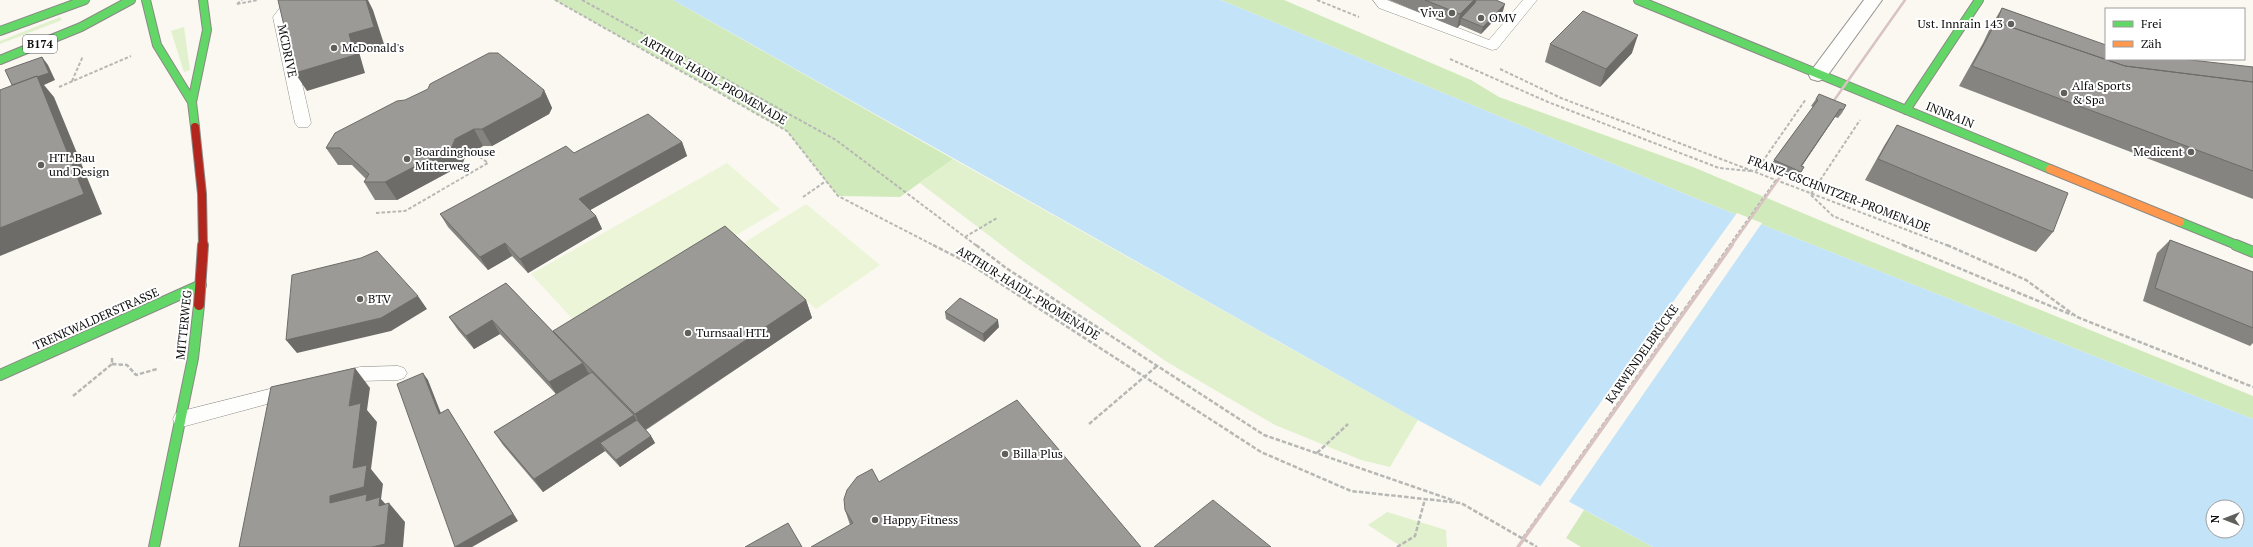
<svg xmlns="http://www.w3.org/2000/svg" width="2253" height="547" viewBox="0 0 2253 547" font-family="'PT Serif',serif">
	<rect width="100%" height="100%" fill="#faf8f0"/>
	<path fill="#e1f1cd" d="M60,17l2,3 -62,24v-3z
		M184,27l6,43 -6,2 -13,-41z
		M953,159l465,261 -28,47 -29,-7 -86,-35 -108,-63 -146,-102 -101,-77z
		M1387,512l59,18 1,17h-45l-34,-22z"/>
	<path fill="#d1eabb" d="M555,0h118l280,159 -53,38 -62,-1 -51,-65z
		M1221,0h63l187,80 28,17 194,70 167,70 393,159v23l-551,-218z
		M1584,510l69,37h-72l-15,-9z"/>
	<path fill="#ecf5d8" d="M727,163l53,46 -199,119 -50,-54z
		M806,204l74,61 -64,44 -74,-65z"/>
	<path fill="#c2e3f8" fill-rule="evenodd" d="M673,0h548l481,201 551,218v128h-600l-235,-127zM2213,507h24v24h-24z"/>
	<path fill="#faf8f0" d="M1737,213l25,10 -194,280 -29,-15z"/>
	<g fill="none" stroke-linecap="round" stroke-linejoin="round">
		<g stroke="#93928f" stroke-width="1">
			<path id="lane" d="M298,0h21l-2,3 -25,8 -5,6 24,106 -3,4h-10l-3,-4 -22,-106 9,-12z
				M1373,0h14l102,40 34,-40h14l-40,49 -5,1 -113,-42z
				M398,366l6,2 3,5 -3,5 -6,2 -38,1 -23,5 -6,-2 -3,-5 3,-5 29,-7z
				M290,384l7,2 2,5 -2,5 -115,31 -7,-3 -2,-5 2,-5 7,-3z"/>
		</g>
		<g stroke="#93928f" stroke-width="2">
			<path id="street" d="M1864,0h18l-57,79 -7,2 -7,-2 -2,-4 2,-4z"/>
		</g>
		<g stroke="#8a8985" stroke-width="10">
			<path id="fast-far1" d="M146,0l11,45 35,57
				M1638,0l412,169
				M0,31l85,-31
				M0,60l81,-33 50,-27
				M1906,110l73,-110
				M195,127l-3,-25 15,-72 -4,-30
				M2180,222l59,24"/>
		</g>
		<g stroke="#8a8985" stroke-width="12">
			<path id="fast" d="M2236,245l17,7
				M0,375l201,-90
				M154,547l39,-189 6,-53"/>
		</g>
		<g stroke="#8a8985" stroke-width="10">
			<path id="slow" d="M2050,169l130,53"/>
		</g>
		<g stroke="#8a8985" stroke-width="10">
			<path id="jam-far1" d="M195,127l7,67 1,52"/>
		</g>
		<g stroke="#8a8985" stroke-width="12">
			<path id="jam" d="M199,305l4,-60"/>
		</g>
		<path stroke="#b7b7b5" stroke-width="2" stroke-dasharray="3.5 2" stroke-linecap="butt" d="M555,0l232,131 51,65 97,50
			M582,0l254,140 141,106
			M1317,0l42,17
			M237,4l21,-4
			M237,4l5,-4
			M661,59l14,-8
			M1450,59l98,43 171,66 32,3
			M1500,69l61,29 388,148
			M72,81l11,-25
			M59,87l72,-31
			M1756,171l50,-72
			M1811,194l49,-74
			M1811,195l22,21 73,30
			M803,197l23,-16
			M376,213l29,-2 83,-48 -8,-6
			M965,237l32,-19
			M1729,246l47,-66"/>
		<path stroke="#b7b7b5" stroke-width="2.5" stroke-dasharray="4.5 2" stroke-linecap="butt" d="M933,245l37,19 291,188 90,39 110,12 76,44
			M976,245l30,23 258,167 191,66
			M1903,245l169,70
			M1947,245l79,35 51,37 176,70
			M112,364l15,1 9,10 21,-6
			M73,396l39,-32v-8
			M1089,424l68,-58
			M1317,453l31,-29
			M1523,538l207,-293
			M1397,547l18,-11 10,-37"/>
		<use href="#lane" fill="#fefefd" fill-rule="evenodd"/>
		<use href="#street" fill="#fefefd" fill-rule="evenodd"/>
		<use href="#fast-far1" stroke="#63d668" stroke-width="8"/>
		<use href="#fast" stroke="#63d668" stroke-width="10"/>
		<use href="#slow" stroke="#ff974d" stroke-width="8"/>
		<use href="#jam-far1" stroke="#b3261e" stroke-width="8"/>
		<use href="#jam" stroke="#b3261e" stroke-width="10"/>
		<path stroke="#d8c3c2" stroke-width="2.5" d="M1828,109l77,-109
			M1731,246l59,-83"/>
		<path stroke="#d8c3c2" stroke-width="3.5" d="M1518,547l214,-302"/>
	</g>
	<path fill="#868481" d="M1389,0h107l7,11 -22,23 -21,-9 -3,3z
		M2002,8l29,10 75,41 147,8v132l-294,-113 24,-43 8,-17z
		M1550,44l82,9 -32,34 -55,-25z
		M544,90l8,18 -3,6 -57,32h-9l-18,11 -3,8 -65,35h-22l-11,-18 2,-3 -14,-14h-14l-12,-17z
		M1816,99l30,6 -8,13 -3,-1 -33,49 2,1 -7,12 -27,-12 4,-7 39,-53 -2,-1z
		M1897,125l156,107 -17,20 -171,-72 19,-34z
		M682,142l5,14 -97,54 6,6 6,13 -74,44 -16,-17 -24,14 -40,-43 -8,-13 134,-61z
		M2170,240l83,32v71l-3,3 -107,-45 14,-48z
		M506,283l48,50 -1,-2 253,-31 6,18 -166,112 5,6 4,7 -35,24 -15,-16 -62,41 -40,-47 -9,-13 62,-38 -56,-60 -26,15 -16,-19 -9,-13z
		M945,312l54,15 -15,15 -38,-23z
		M879,482l262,65 -291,-22 -5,-15z"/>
	<path fill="#6d6c69" d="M366,0h2l5,10 11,34 -25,8 6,21 -58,18 -12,-18 54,-39z
		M1474,0h2l-3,10 -12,8 -1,7 -3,3 3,-14z
		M1505,4l-2,7 -22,23 2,-7z
		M1638,35l-6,18 -32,34 6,-18z
		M42,57l6,8 7,15 -11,5 10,12 48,117 -102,42v-28z
		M544,90l8,18 -3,6 -57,32 -10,-17z
		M1846,105l-4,8 -4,5 5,-8z
		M1840,109l-5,8 -36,53 2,-4z
		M474,129l9,17 -18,11 -3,8 -65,35 -12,-18 70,-43z
		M682,142l5,14 -102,57 -6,-14z
		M596,216l6,13 -74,44 -8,-14z
		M505,243l7,13 -24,14 -8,-13z
		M418,296l9,13 -36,22 -94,22 -11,-13z
		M806,300l6,18 -169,113 -8,-17z
		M492,320l8,14 -26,15 -8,-13z
		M998,320l1,7 -15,15 -1,-8z
		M583,363l7,13 -33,20 -8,-14z
		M355,368l15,20 -3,22 10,12 -6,47 12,15 -2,15 8,9v-5l16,19 -2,25h-31l-42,-44v-7l23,-28 -4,-62z
		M423,373l5,7 16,41 -5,-7z
		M448,409l70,112 -46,26h-17z
		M634,415l6,13 -40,15 5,8 -62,41 -9,-13z
		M651,436l4,7 -35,24 -4,-7z"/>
	<path fill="#9c9a96" stroke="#6d6c69" d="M278,0h88l8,27 -25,7 6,21 -60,18z
		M1425,0h49l-14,14z
		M1476,0h20l9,4 -22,23 -22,-9 14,-15z
		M2002,8l104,37v14h76l71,8v15l-128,-16 -129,-44 -1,3z
		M1583,11l55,24 -32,34 -56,-25z
		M1996,22l129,44 128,16v89l-281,-105z
		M489,53h9l46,37 -3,7 -59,32h-8l-19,10 -3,8 -67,35h-21l5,-8 -29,-26h-14l9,-15 62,-32 8,-1 23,-11 2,-5z
		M42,57l7,16 -12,4v-1l-25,9 -7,-15z
		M37,76l47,118 -84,34v-138z
		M1819,94l27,11 -3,5 -3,-1 -39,57 3,1 -3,5 -27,-12 44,-60 -2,-1z
		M648,114l34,28 -103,57 17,17 -76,43 -15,-16 -25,14 -40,-43 126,-68 8,7z
		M1897,125l171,68 -15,39 -175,-73z
		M725,226l81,74 -171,114 -82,-83z
		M2170,240l83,32v56l-98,-40z
		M377,251l41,45 -37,22 -95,22 6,-65 69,-17z
		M506,283l77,80 -34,19 -57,-62 -26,16 -17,-19z
		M960,298l38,22 -15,14 -38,-22z
		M355,368l-6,38 12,-3 -8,65 14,-3 -3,22 -34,9v7l37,-9 -1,7 14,-4 -1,9 10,-3 -4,41 -13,3h-133l32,-160z
		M592,372l42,43 -100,64 -40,-47z
		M423,373l16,41 9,-5 65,105 -58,33 -58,-163z
		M1017,400l124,147h-330l42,-24 -8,-13 -1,-11 3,-9 10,-13 15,-8 7,13z
		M637,420l14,16 -35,24 -16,-17z
		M1213,500l58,47h-117z
		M788,523l14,24h-57z"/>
	<g fill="#5f5f5c" stroke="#fff" stroke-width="1.5">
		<circle cx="1452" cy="13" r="4"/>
		<circle cx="1481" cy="18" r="4"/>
		<circle cx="2011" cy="24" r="4"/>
		<circle cx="334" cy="48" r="4"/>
		<circle cx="2064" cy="93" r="4"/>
		<circle cx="2191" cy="152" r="4"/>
		<circle cx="407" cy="159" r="4"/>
		<circle cx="41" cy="165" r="4"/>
		<circle cx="360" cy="299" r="4"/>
		<circle cx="688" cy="333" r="4"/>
		<circle cx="1005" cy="454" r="4"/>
		<circle cx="875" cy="520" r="4"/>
	</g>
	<g text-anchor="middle" stroke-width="4" stroke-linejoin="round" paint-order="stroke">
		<rect fill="#fff" stroke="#555" stroke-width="1" x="23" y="35" width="34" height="18" rx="3"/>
		<g font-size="11" font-weight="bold" fill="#0c0c0c">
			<text x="40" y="48">B174</text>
		</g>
		<g font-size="12" fill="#0c0c0c" stroke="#fff" text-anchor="start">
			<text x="1444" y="17" text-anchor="end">Viva</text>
			<text x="1489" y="22">OMV</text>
			<text x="2003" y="28" text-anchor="end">Ust. Innrain 143</text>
			<text x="342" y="52">McDonald's</text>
			<text x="2072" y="90">Alfa Sports<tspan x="2072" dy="14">&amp; Spa</tspan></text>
			<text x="415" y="156">Boardinghouse<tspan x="415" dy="14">Mitterweg</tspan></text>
			<text x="2183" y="156" text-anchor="end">Medicent</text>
			<text x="49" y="162">HTL Bau<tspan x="49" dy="14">und Design</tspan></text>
			<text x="368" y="303">BTV</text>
			<text x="696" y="337">Turnsaal HTL</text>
			<text x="1013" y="458">Billa Plus</text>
			<text x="883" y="524">Happy Fitness</text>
		</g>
		<g font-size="12" fill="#0c0c0c" stroke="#fff">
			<text transform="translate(287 51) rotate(78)" y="4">MCDRIVE</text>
			<text transform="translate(714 80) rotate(30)" y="4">ARTHUR-HAIDL-PROMENADE</text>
			<text transform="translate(1950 115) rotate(22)" y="4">INNRAIN</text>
			<text transform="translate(1839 194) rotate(21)" y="4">FRANZ-GSCHNITZER-PROMENADE</text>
			<text transform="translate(1028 293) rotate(32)" y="4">ARTHUR-HAIDL-PROMENADE</text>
			<text transform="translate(96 319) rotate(-24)" y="4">TRENKWALDERSTRASSE</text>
			<text transform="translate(184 325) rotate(-84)" y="4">MITTERWEG</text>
			<text transform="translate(1642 354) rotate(-55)" y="4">KARWENDELBRÜCKE</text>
		</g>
	</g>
	<rect x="2105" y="8" width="140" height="52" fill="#ffffff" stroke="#9e9e9e"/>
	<rect x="2113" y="21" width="20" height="6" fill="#63d668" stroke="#9e9e9e"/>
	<text x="2141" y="28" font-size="12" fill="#0c0c0c">Frei</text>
	<rect x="2113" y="41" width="20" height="6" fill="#ff974d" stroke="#9e9e9e"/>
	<text x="2141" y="48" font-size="12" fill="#0c0c0c">Zäh</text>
	<g transform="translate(2225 519) rotate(270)"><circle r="19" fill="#ffffff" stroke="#9e9e9e"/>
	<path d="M0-3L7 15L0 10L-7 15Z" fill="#5f5f5c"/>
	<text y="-6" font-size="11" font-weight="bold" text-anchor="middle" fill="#0c0c0c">N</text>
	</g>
</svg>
